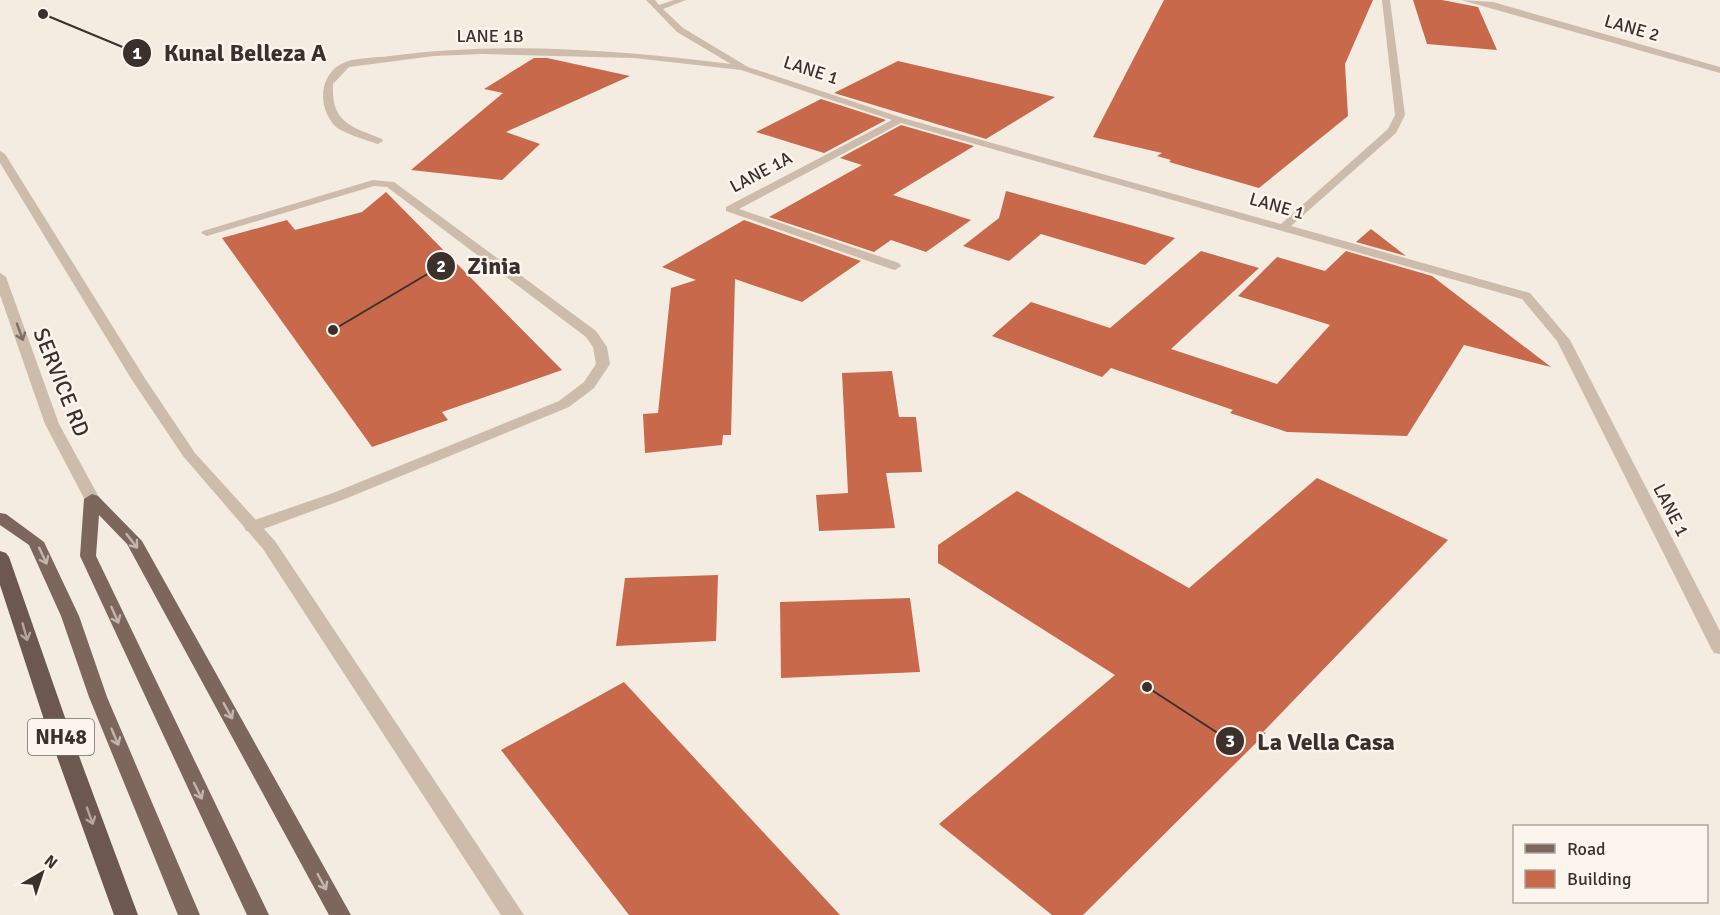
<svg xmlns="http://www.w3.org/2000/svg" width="1720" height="915" viewBox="0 0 1720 915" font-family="Signika,sans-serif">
	<rect width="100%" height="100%" fill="#f4ebe1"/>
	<path fill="#c8694b" d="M1164,0h209l-28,64 3,52 -89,72 -90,-26 2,-2 -14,-4 5,-3 -69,-16z
		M1413,0h29l36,7 19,43 -70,-6z
		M534,58h13l83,18 -124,56 34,12 -38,36 -91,-10 92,-77 -19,-4z
		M898,61l30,7 127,29 -69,42 -152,-46z
		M821,99l65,21 -62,33 -68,-21z
		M901,125l73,21 -81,49 78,25 -45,32 -35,-12 -17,12 -105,-35 93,-52 -22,-7z
		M1006,191l128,35 41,12 -30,27 -104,-31 -32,27 -46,-15 36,-28z
		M386,192l176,178 -120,42 6,8 -76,27 -150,-209 65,-18 8,10 67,-18z
		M744,220l117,41 -59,41 -67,-23 -4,156h-8l-1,10 -77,8 -2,-39 15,-1 13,-125 25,-8 -34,-13z
		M1371,229l35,27 -50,-14z
		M1201,251l58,17 -88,81 106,35 53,-59 -92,-29 39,-39 48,14 21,-20 86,25 119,91 -87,-22 -57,91 -120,-4 -57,-19 3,-3 -122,-42 -9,9 -110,-41 39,-34 79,26z
		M892,371l7,46h17l6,55 -36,1 9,55 -76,3 -3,-36 32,-2 -6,-120z
		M1317,478l131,62 -185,192 3,1 -183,182h-31l-113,-91 176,-149 -177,-112v-18l79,-54 172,97z
		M718,575l-2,66 -100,5 9,-68z
		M910,598l10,74 -139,6 -1,-76z
		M624,682l216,233h-211l-128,-165z"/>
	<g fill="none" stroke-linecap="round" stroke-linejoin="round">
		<path fill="#cdbbac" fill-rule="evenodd" d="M646,0h9l4,5 15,-5h12l-23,9 20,19 65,39 155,51 378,106 107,-95 7,-14 -13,-115h8l15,115 -9,18 -105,93 239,67 40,47 150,291v23l-6,-1 -3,-5 -154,-307 -35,-42 -621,-176 -162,86 160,54 2,3 -6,4 -4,-1 -165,-58v-4l166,-87 -151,-50 -107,-12 -151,-4 -49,2 -85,11 -16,17c-2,39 18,42 49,55l1,2 -5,3c-9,-3 -35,-11 -42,-17 -18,-18 -18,-50 5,-63 13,-7 35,-6 49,-8 113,-15 228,-6 341,8l-54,-32z
			M373,180l21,2 202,149 11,16 3,17 -16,24 -25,19 -224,92 -87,32h-12l-2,-4 2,-4 87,-30 226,-92 25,-19 12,-18 -3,-17 -7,-10 -199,-150 -13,-1 -167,50 -6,-3 2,-2z"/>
		<path fill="#cdbbac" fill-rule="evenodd" d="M1461,0l32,2 227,65v6z
			M0,151l5,3 141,226 49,73 80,88 249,374h-23l-238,-366 -80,-93 -51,-76 -132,-217z
			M0,273l6,4 53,147 41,75 -2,3h-12l-41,-78 -45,-129z"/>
		<path fill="#7d675c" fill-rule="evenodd" d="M92,494l6,2 44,45 209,374h-22l-202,-371 -28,-29 -3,41 173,359h-22l-167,-359 4,-57z
			M0,513l6,1 38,28 35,74 28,81 93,218h-22l-89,-218 -28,-81 -32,-71 -29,-20z"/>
		<path fill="#6c584f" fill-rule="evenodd" d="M0,551l6,2 3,4 60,172 69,186h-24l-67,-186 -47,-144z"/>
	</g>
	<defs><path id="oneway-shaft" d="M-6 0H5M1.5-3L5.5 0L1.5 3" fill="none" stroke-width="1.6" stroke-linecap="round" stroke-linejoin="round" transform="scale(1.5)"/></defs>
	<use stroke="#7d6f65" href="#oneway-shaft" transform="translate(20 332) rotate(70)"/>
	<g stroke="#c2b5ac">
		<use href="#oneway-shaft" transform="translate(132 541) rotate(52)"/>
		<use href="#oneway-shaft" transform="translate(43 556) rotate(65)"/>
		<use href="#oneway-shaft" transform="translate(115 615) rotate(66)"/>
		<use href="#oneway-shaft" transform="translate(228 711) rotate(61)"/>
		<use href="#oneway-shaft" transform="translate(115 737) rotate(67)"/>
		<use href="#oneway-shaft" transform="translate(198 791) rotate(64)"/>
		<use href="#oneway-shaft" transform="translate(322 882) rotate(61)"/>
	</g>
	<g stroke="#b4a69e">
		<use href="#oneway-shaft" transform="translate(25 632) rotate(74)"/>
		<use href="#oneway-shaft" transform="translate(90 816) rotate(70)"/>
	</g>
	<g text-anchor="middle" stroke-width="5" stroke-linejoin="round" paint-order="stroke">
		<g font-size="18" fill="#3b302b" stroke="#fbf5ee">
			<text transform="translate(1632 28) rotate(16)" y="6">LANE 2</text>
			<text x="490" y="42">LANE 1B</text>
			<text transform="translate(811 70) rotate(18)" y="6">LANE 1</text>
			<text transform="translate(761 172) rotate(-28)" y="6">LANE 1A</text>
			<text transform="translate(1277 206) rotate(16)" y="6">LANE 1</text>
			<text transform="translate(1671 510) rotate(63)" y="6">LANE 1</text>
		</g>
		<rect fill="#fbf5ee" stroke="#756b66" stroke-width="1.5" x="28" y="719" width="66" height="36" rx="4.5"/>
		<g font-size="21" font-weight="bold" fill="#3b302b">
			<text x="61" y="744">NH48</text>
		</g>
		<g font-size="22" fill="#3b302b" stroke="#fbf5ee">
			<text transform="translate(62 382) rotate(68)" y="8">SERVICE RD</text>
		</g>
	</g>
	<path fill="none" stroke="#3b302b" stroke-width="2" d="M43 14L137 53M333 330L441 266M1147 687L1230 741"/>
	<g fill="#3b302b" stroke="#fbf5ee" stroke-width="2">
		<circle cx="43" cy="14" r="6"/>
		<circle cx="333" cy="330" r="6"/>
		<circle cx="1147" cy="687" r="6"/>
		<circle cx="137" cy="53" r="15"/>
		<circle cx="441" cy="266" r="15"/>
		<circle cx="1230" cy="741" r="15"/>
	</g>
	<g font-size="18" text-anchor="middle" font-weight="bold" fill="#fff">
		<text x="137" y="59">1</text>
		<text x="441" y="272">2</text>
		<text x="1230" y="747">3</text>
	</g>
	<g font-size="24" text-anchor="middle" font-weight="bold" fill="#3b302b" stroke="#fbf5ee" stroke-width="5" stroke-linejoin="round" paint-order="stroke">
		<text x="245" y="61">Kunal Belleza A</text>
		<text x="494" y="274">Zinia</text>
		<text x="1326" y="750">La Vella Casa</text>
	</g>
	<rect x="1513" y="825" width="195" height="78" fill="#fbf5ee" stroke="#aea6a0" stroke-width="1.5"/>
	<rect x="1525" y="844" width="30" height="9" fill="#7d675c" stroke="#aea6a0" stroke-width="1.5"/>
	<text x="1567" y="855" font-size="18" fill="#3b302b">Road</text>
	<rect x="1525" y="870" width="30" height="18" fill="#c8694b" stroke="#aea6a0" stroke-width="1.5"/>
	<text x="1567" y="885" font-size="18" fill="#3b302b">Building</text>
	<g transform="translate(42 873) rotate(39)" stroke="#fbf5ee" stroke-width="4.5" paint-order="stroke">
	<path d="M0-4.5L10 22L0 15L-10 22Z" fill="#3b302b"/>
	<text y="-9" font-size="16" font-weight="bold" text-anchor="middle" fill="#3b302b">N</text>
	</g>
</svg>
